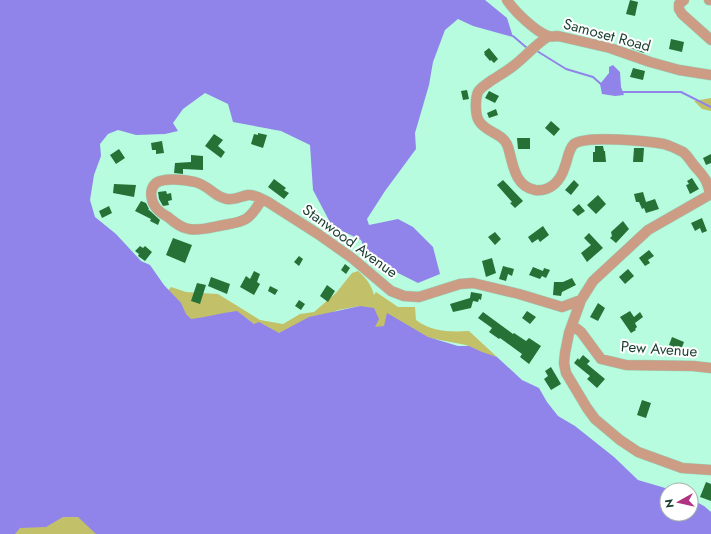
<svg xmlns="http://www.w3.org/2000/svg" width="711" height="534" viewBox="0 0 711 534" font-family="Jost,sans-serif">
	<rect width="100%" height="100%" fill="#b8fce0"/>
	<path fill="#c2c069" d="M711,98v13l-9,-2 -8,-8z
		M358,271c8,7 13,13 16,24l2,-3 22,15h17l1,13c16,12 34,12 53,11l28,26 -13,-3 -18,-9 -93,-18 -13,-21 -22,4 -59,23 -17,-3 -16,-12 -14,-5 -44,7 -23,-26 6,-7 15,5 32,2 42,26 23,4 17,-10 14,-2 22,-19 16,-20z
		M69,510l42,24h-111z"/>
	<path fill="#9084ea" d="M0,0h485l22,18 6,19 -40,-11 -15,-7 -13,11 -12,32 -4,23 -14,48 1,16 -31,42 -18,28 2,6 29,-6 15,8 20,20 7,27 -22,9 -50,-25 -7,-18 -29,-14 -19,-36 -3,-45 -29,-14 -48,-9 -5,-18 -23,-11 -22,16 -10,14 5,8 -13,3 -29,1 -18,-5 -10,4 -8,10 1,12 -7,19 -4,25 5,17 21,17 25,27 9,4 14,20 17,18 5,11 5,5c16,-2 30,-6 46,-8l17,13 5,-2 20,11 30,-16 51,-11 14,2 5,11 -4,8 9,-1 3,-13 41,24 30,9h11l13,6 15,5 25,23 17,8 8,14 11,14 17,10 39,31 24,23 34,10h-5v24h24v-15l13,7 7,6v22h-615l-18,-17h-15l-17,10 -26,1 -5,6h-15z
		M613,65l7,7 1,15 3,8 -9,1 -13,-2 -2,-10 9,-11v-6z"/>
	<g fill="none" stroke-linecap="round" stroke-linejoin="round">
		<path stroke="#9084ea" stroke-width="2" d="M513,36l14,12
			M537,51l29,18 27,8 9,8
			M622,92h59l30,15"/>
	</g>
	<path fill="#267135" d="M630,0l8,2 -3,14 -9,-2z
		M671,39l13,3 -2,10 -13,-3z
		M630,40l14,5 -1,3 3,1 -2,4 -17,-6z
		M489,48l9,11 -4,4 -3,-3 -1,1 -6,-7h1l-1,-2z
		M633,68l12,3 -2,9 -13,-3z
		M467,90l2,9 -6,1 -2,-9z
		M489,91l10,5 -4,7 -10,-5z
		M496,109l2,6 -9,3 -2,-5z
		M551,121l9,8 -6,7 -9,-8z
		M258,133l9,2 -4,13 -12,-4 3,-10 4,1z
		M214,134l9,6 -5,6 7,6 -4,6 -16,-12z
		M517,138h13v11h-12z
		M162,141l2,12 -8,1v-4h-4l-1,-7z
		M595,146h8l1,5h1l1,11h-13v-10h2z
		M634,148h10l-1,14h-10z
		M119,149l6,9 -9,6 -6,-9z
		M711,154v9l-5,2 -3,-7z
		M191,155l12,1v14l-20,-1v5l-9,-1 1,-10 16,-1z
		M692,178l7,11 -9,5 -4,-9 3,-1 -2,-3z
		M274,179l12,9 -2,2 5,3 -5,6 -16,-12z
		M503,180l20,21 -8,7 -5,-5 2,-1 -15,-17z
		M574,180l5,5 -8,10 -6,-5z
		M114,184l22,1 -2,12 -21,-4z
		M166,191l1,3 4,-1 1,7 -4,1 1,4 -6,1 -4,-7 -1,-7z
		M643,192l3,10 9,-3 4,10 -13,4 -2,-5 -2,1 -3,-7h-3l-2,-8z
		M598,195l8,9 -10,10 -9,-9z
		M141,201l5,2 3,6h-1l12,11 -2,5 -8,-4 1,-2 -16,-8z
		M579,204l6,7 -7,5 -6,-6z
		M109,206l3,7 -10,5 -3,-7z
		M702,218l5,13 -5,2 -2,-5 -5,3 -4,-8z
		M623,221l6,8 -13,14 -6,-5 2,-2 -1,-4z
		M543,226l6,9 -9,7 -2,-3 -6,4 -4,-6z
		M495,232l6,7 -6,6 -7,-8z
		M589,233l14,15 -16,14 -6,-9 10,-8 -7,-7z
		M173,238l19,7 -7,18 -19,-8z
		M140,246l3,2 2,-2 7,6 -7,9 -7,-5 1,-2 -4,-3z
		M649,250l5,6 -6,4 2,3 -5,3 -6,-8z
		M299,256l4,3 -4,7 -5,-4z
		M492,258l4,15 -10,4 -4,-16z
		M345,264l5,4 -4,6 -5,-4z
		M503,266l11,3 -2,7 -4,-2 -2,7 -7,-2z
		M533,267l10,4 1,-3 6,2 -4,8 -4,-2 -2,3 -11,-4z
		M628,269l6,7 -9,8 -6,-7z
		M254,271l6,3 -3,8 3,2 -6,11 -14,-8 6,-11 4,3z
		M211,277l19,7 -3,10 -19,-8z
		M572,278l4,7 -14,7 -1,4 -8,-1 1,-13h9z
		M197,283l9,2 -6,19 -9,-3z
		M327,285l8,6 -7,11 -8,-6z
		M270,286l8,4 -3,5 -7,-4z
		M471,292l11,2 -1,6 -2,-1 -1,3 -5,-1 -2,7 -18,4 -3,-8 20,-6z
		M299,300l6,4 -4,6 -6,-4z
		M598,303l7,5 -7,13 -8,-4z
		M527,311l9,6 -6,7 -8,-6z
		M630,311l4,6 6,-5 3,5 -8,6 2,4 -2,2 1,1 -5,3 -11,-16z
		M483,312l30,22 1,-1 12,8 3,-3 12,8 -12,18 -9,-7 2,-3 -22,-16 -1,1 -10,-7 3,-4 -14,-10z
		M672,337l12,5 -3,8 -12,-5z
		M583,355l7,6 -3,3 18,15 -8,9 -10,-9 3,-3 -16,-13 4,-5 1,2z
		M551,367l10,17 -10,6 -7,-11 4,-3 -3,-5z
		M642,400l9,3 -5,15 -9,-3z
		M706,482l5,2v17l-11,-4z"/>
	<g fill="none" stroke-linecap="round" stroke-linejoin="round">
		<g stroke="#98d6bd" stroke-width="11">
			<path id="minor" d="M507,0c8,12 28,31 41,36 3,1 7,0 10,0l52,12 40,14 29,8 32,5
				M684,0l-5,4v5l3,5 29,26
				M709,0h2
				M549,36c-12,7 -21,18 -32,27 -8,7 -17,12 -25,17 -5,4 -11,7 -14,12 -3,7 -3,23 1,29 7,12 25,12 29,26 5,16 6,39 27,43 16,2 26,-10 30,-24 3,-7 3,-16 9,-22 12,-9 74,-3 90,0 7,2 13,5 19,8 4,3 7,8 10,12 9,11 15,15 17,31
				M711,194l-63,36 -55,51 -12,19 -12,33 -4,20 -1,10 2,10 21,35 8,11 25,21 18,12 44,16 29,2
				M262,199c-14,24 -18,22 -43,27 -10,2 -21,5 -30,3 -8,-1 -15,-7 -21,-12 -4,-2 -7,-4 -10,-7 -7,-7 -10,-20 -2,-27 8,-6 30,-3 39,-1 12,3 17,11 26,15 10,5 17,0 27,-2 7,-1 14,4 20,7l50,32 34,24 39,33 13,5 15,1 41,-13 13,-1 46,11 43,13 19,-7
				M572,325l9,7 20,27 25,6 67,1 18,2"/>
		</g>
		<use href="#minor" stroke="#cc9c84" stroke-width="10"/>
	</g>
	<g text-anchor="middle" stroke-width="4" stroke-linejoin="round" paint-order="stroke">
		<g font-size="15" fill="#1a3f31" stroke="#fff">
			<text transform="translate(607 35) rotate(15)" y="5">Samoset Road</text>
			<text transform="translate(350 241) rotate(36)" y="5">Stanwood Avenue</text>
			<text transform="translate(659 349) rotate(4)" y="5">Pew Avenue</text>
		</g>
	</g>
	<g transform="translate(679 502) rotate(262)"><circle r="19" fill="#ffffff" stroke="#a3b2ad"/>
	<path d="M0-3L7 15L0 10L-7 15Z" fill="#b13280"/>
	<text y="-6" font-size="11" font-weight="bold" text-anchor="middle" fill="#1a3f31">N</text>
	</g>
</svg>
